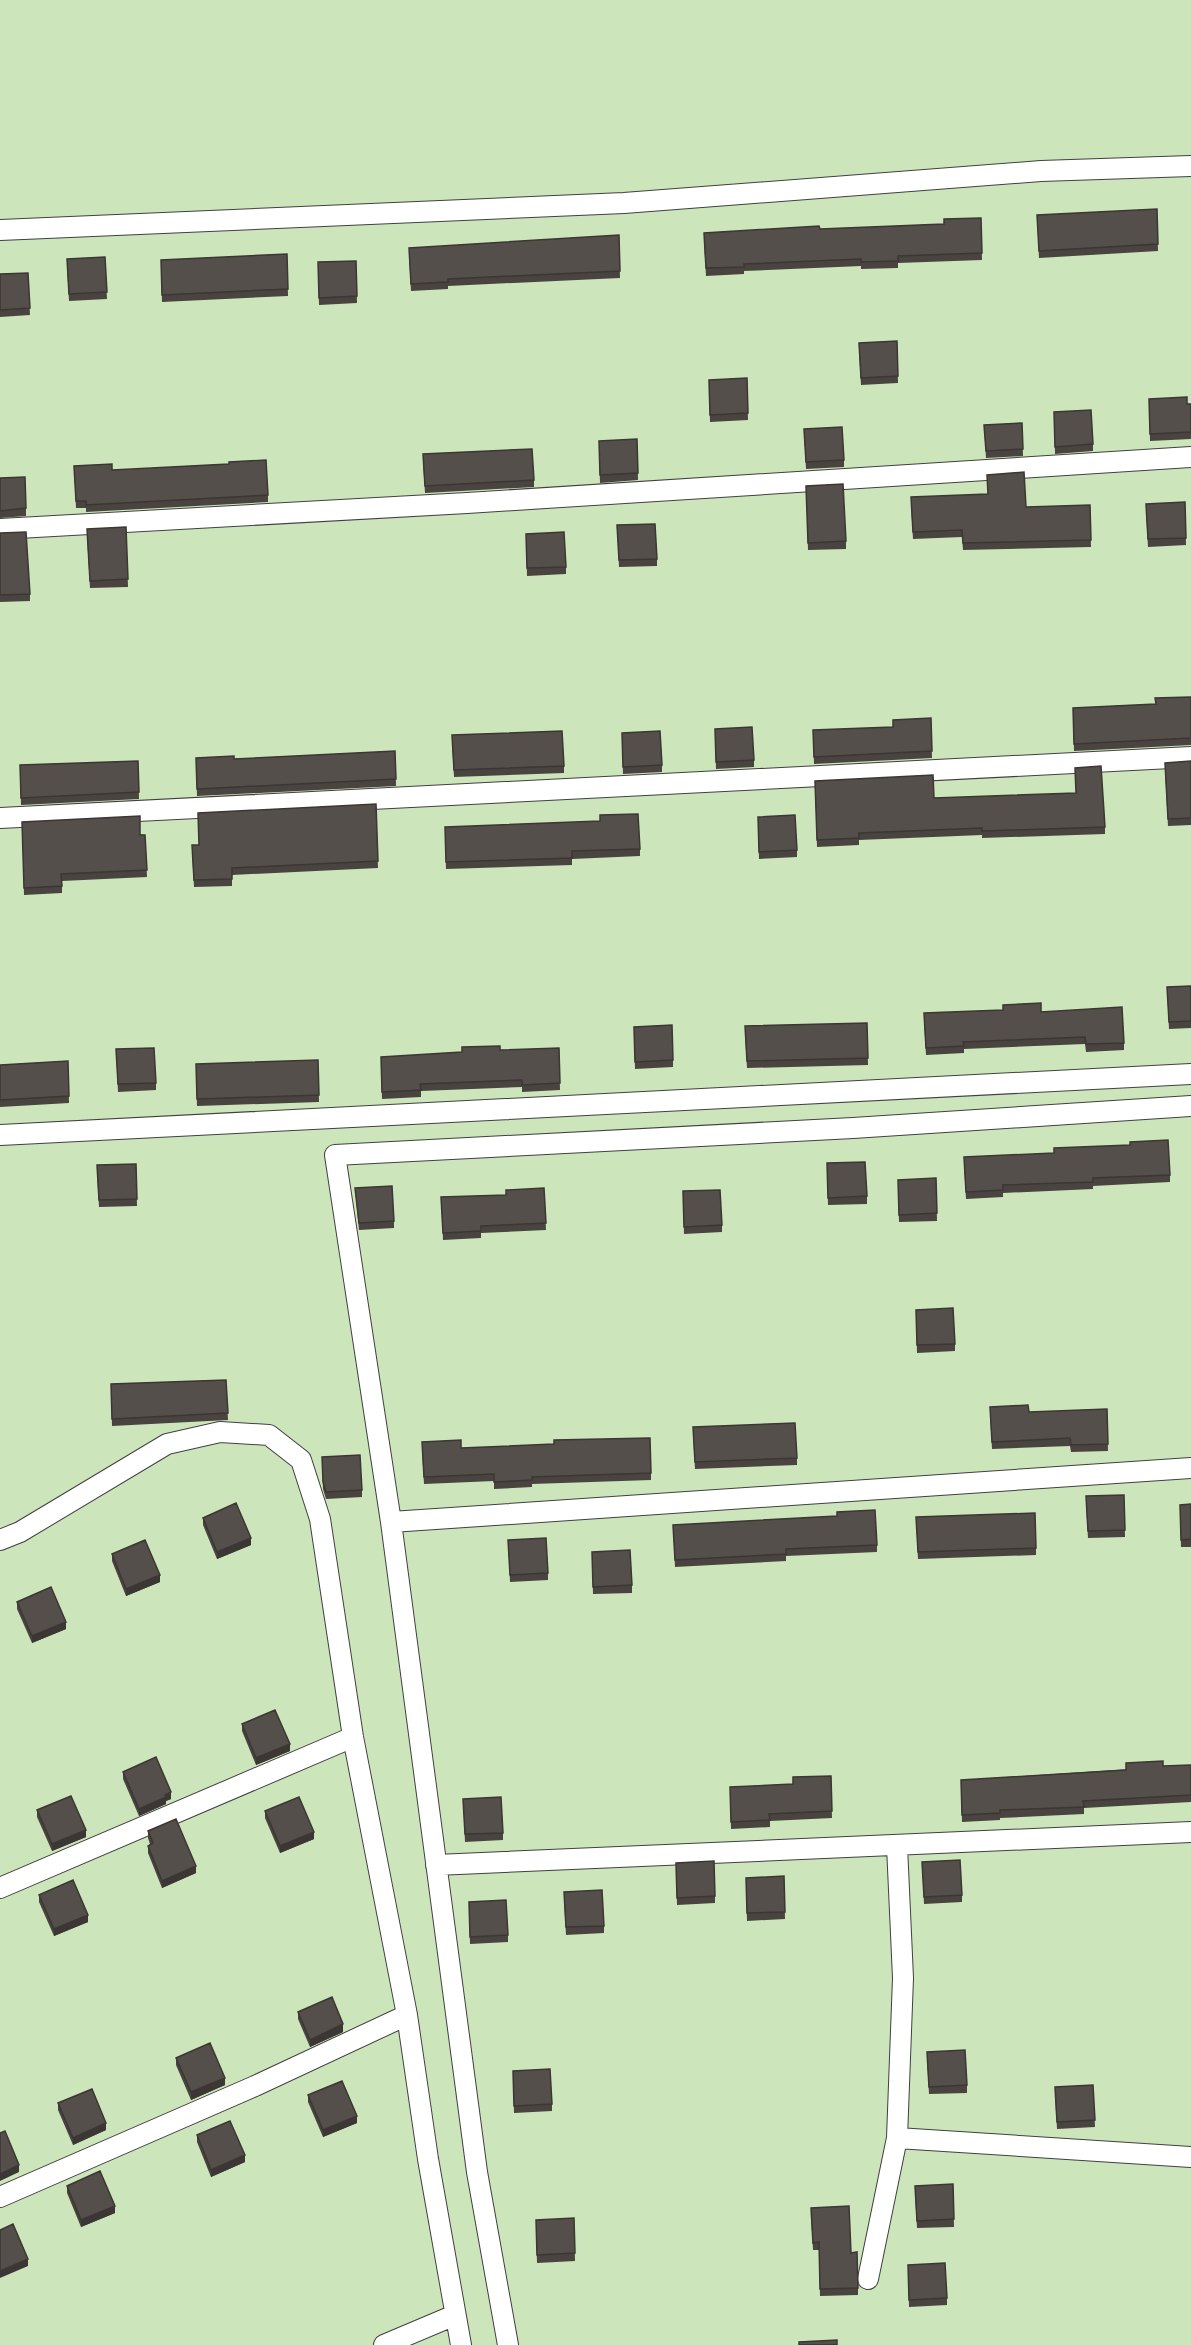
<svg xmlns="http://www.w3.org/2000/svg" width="1191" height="2345" viewBox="0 0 1191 2345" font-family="'Crimson Pro',serif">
	<rect width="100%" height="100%" fill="#fdfcef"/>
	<path fill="#cde5bb" d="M0,0h1191v2345h-1191z"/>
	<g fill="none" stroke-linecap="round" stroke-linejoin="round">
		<g stroke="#404040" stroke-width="22">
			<path id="lane" d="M0,230l624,-27 417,-32 150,-5
				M0,529l467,-26 724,-46
				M0,818l1191,-61
				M0,1135l1191,-61
				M391,1522l800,-54
				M0,1540l20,-8 147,-88 53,-12 49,3 32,25 19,59 33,218 54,278 21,144 33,186
				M436,1865l755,-33
				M0,1888l353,-151
				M897,2138l294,19
				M0,2197l255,-111 152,-71
				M868,2279l29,-141 6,-160 -6,-132
				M384,2345l71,-30
				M508,2345l-31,-173 -86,-650 -56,-367 518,-27 338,-22"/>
		</g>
		<use href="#lane" stroke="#fff" stroke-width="20"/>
	</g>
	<path fill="#494440" d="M1157,209l1,42 -119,7 -2,-43z
		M981,218l1,42 -84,3v5l-37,1v-3l-117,5v3l-38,2 -2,-36 116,-11 124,-5z
		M619,235l1,43 -172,8v3l-37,2 -2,-36z
		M287,254l1,42 -126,6 -1,-42z
		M105,257l2,42 -38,2 -2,-35z
		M356,261l1,42 -38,2 -1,-36z
		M28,273l2,42 -30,2v-43z
		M897,341l1,42 -37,2 -2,-35z
		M747,378l1,42 -38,2 -1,-42z
		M1149,399l42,5v35l-41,2z
		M1054,412l39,32v7l-38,3z
		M1022,423l1,33 -37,2 -2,-33z
		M804,429l40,31v7l-38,2z
		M637,439l1,41 -38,3 -1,-35z
		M423,461l111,19v7l-109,6z
		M74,466l38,4 156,25v7l-182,10v-4h-10z
		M0,478l26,30v8l-26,2z
		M806,486l40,55v8l-38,1z
		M1185,502l1,43 -38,2 -2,-35z
		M911,504l115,3 64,-2 1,42 -128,3 -1,-13 -49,2z
		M617,525l40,34v7l-38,1z
		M126,527l2,60 -38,1 -3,-52z
		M0,533l30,61v7l-30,1z
		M526,541l40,26v7l-39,2z
		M1191,697v48l-117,6 -1,-43 82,-4z
		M931,718l1,40 -118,6 -1,-34 80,-3z
		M715,729l39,31v7l-38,2z
		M622,733l40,32v7l-39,2z
		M452,742l112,24v7l-110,4z
		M395,751l1,35 -199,10 -1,-38 38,1z
		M138,761l1,38 -118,6 -1,-40z
		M1191,761v64l-23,1 -3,-56z
		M815,781l119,17 171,29v7l-123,4v-3l-123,5v5l-42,2z
		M376,804l2,64 -146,7v11l-38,1 -2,-35 7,-7z
		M758,817l39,33v7l-38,2z
		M22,822l123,13 2,42 -85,4v12l-38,2z
		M445,834l195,15v7l-68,3v6l-126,4z
		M1191,986v42l-22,1 -2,-42z
		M1041,1012l83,31v7l-38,2 -1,-8 -121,5v4l-38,2 -2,-35z
		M867,1023l1,42 -121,3 -2,-35z
		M634,1027l39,33v7l-38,2z
		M559,1048l1,42 -38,2v-5l-101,4v6l-39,2 -1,-42z
		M116,1049l40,34v7l-38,2z
		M318,1060l1,42 -122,4 -1,-35z
		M68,1061l1,42 -69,4v-42z
		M827,1163l40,33v8l-39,1z
		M136,1164l1,42 -38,1 -2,-35z
		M964,1164l206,11v7l-77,4v3l-90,4v4l-37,2z
		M936,1178l1,43 -38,1 -1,-35z
		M355,1188l39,33v7l-35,2z
		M544,1188l2,42 -65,3v5l-38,2 -2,-43 65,-2z
		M683,1191l39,34v7l-38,2z
		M916,1310l39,34v7l-38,2z
		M226,1380l2,40 -116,6 -1,-42z
		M1107,1409l1,42 -37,1 -1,-6 -78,3 -2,-35z
		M693,1434l104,24v7l-102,4z
		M461,1448l190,25v7l-119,4v3l-38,2v-8l-70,3 -2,-35z
		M322,1457l40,33v7l-36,2 -3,-10z
		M1124,1495l1,42 -37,1 -2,-35z
		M1191,1504v43h-10l-1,-42z
		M916,1517l120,31v7l-118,4z
		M203,1518l48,27 -34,14 -14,-34z
		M673,1525l204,20v7l-91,4v5l-111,6z
		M508,1540l40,33v7l-38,2z
		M592,1552l40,33v8l-39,1z
		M112,1554l48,28 -34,14 -14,-35z
		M17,1602l49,27 -34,14 -15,-34z
		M242,1724l48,27 -34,14 -14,-34z
		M1191,1765v37l-107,6v6l-84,4v2l-38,2 -1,-42z
		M123,1772l48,27 -5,2v3l-27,12 -16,-37z
		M831,1776l1,42 -62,3v6l-39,2 -1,-42 63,-3z
		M463,1799l40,34v7l-38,2z
		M37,1810l49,27 -34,14 -15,-34z
		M265,1811l49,28 -34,14 -15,-35z
		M148,1831l48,42 -34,15 -14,-35v-7l2,-2 -2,-6z
		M922,1862l40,33v7l-38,2z
		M676,1863l39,33v7l-38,2z
		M784,1876l1,43 -38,2 -1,-36z
		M39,1895l49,27 -34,14 -15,-34z
		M564,1900l40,26v7l-38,2z
		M469,1902l39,33v7l-38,2z
		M298,2012l45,20 -33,15 -12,-28z
		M176,2058l49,27 -34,15 -15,-35z
		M927,2059l40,26v8l-38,1z
		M513,2071l39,33v7l-38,2z
		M1093,2085l2,42 -38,2 -2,-35z
		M308,2095l49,28 -34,14 -15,-35z
		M58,2103l48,27 -33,15 -15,-35z
		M197,2135l48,27 -34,15 -14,-35z
		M953,2184l1,43 -37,1 -2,-35z
		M67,2186l48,27 -34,14 -14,-34z
		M811,2215l47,73v7l-38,1 -1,-46h-6z
		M574,2218l1,43 -38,2 -1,-36z
		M908,2265l39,33v7l-38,2z"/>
	<path fill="#3c3734" d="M251,1538v7l-34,14v-7z
		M160,1575v7l-34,14v-7z
		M66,1622v7l-34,14v-7z
		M290,1744v7l-34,14v-7z
		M171,1792v7l-5,2v3l-27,12v-7z
		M86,1830v7l-34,14v-7z
		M314,1832v7l-34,14v-7z
		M196,1866v7l-34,15v-7z
		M88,1915v7l-34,14v-7z
		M343,2024v8l-33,15v-7z
		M225,2078v7l-34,15v-8z
		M357,2116v7l-34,14v-7z
		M106,2123v7l-33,15v-7z
		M245,2155v7l-34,15v-7z
		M19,2165v7l-19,9v-7z
		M115,2206v7l-34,14v-7z
		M28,2259v7l-28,12v-7z"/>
	<path fill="#554f4b" stroke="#3c3734" stroke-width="1.5" d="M1157,209l1,35 -119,7 -2,-36z
		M981,218l1,35 -84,3v5l-37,1v-3l-117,5v3l-38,1 -2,-35 115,-7 1,3 124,-5v-5z
		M619,235l1,36 -172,8v3l-37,2 -2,-36z
		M287,254l1,35 -126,6 -1,-35z
		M105,257l2,35 -38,2 -2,-35z
		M356,261l1,35 -38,2 -1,-36z
		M28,273l2,35 -30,2v-36z
		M897,341l1,35 -37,2 -2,-35z
		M747,378l1,35 -38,2 -1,-35z
		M1187,397v7h4v28l-41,2 -1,-35z
		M1091,410l2,34 -38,3 -1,-35z
		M1022,423l1,26 -37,2 -2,-26z
		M842,427l2,33 -38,2 -2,-33z
		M637,439l1,34 -38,2 -1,-34z
		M532,449l2,31 -109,6 -2,-32z
		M266,460l2,35 -182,10v-4h-10l-2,-35 38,-2v6l117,-6v-2z
		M1024,472l2,35 64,-2 1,35 -128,3 -1,-13 -49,2 -2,-35 77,-3 -1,-19z
		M25,477l1,31 -26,3v-33z
		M843,484l3,57 -38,2 -2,-57z
		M1185,502l1,36 -38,1 -2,-35z
		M655,524l2,35 -38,1 -2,-35z
		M126,527l2,52 -38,2 -3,-52z
		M26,532l4,62 -30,1v-62z
		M564,532l2,35 -39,1 -1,-34z
		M1191,697v41l-117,6 -1,-36 83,-4 -1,-6z
		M931,718l1,33 -118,6 -1,-27 80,-3v-7z
		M752,727l2,33 -38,2 -1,-33z
		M562,731l2,35 -110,4 -2,-35z
		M660,731l2,34 -39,2 -1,-34z
		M395,751l1,28 -199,10 -1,-31 38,-2v3z
		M138,761l1,31 -118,6 -1,-33z
		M1191,761v57l-23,1 -3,-56z
		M1101,766l4,61 -123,4v-3l-123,5v5l-42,2 -2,-59 118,-6 1,23 142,-5 -1,-25z
		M376,804l2,57 -146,7v11l-38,1 -2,-35h7l-1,-32z
		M638,814l2,35 -68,2v7l-126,4 -1,-35 155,-6v-6z
		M795,815l2,35 -38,2 -1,-35z
		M140,816v19h5l2,35 -86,4 1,12 -38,2 -2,-66z
		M1191,986v35l-22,1 -2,-35z
		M1041,1003v9l81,-5 2,36 -38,1 -1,-7 -122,5 1,4 -38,2 -2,-35 79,-3v-5z
		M867,1023l1,35 -121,3 -2,-35z
		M672,1025l1,35 -38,2 -1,-35z
		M500,1046v4l59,-2 1,35 -38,2v-5l-102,4 1,6 -39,2 -1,-35 81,-5v-5z
		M154,1048l2,35 -38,1 -2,-35z
		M318,1060l1,35 -122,4 -1,-35z
		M68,1061l1,35 -69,4v-35z
		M1168,1140l2,35 -77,3v4l-90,3v5l-37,2 -2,-35 90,-4v-5l76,-3v-3z
		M865,1162l2,34 -39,2 -1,-35z
		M136,1164l1,35 -38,1 -2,-35z
		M936,1178l1,35 -38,2 -1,-35z
		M392,1186l2,35 -35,2 -4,-35z
		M544,1188l2,35 -65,3v5l-38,2 -2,-36 65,-2v-5z
		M720,1190l2,35 -38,2 -1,-36z
		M953,1308l2,36 -38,1 -1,-35z
		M226,1380l2,33 -116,6 -1,-35z
		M1028,1405l1,7 78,-3 1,35 -37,1 -1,-7 -78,4 -2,-35z
		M795,1423l2,35 -102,4 -2,-35z
		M650,1438l1,35 -119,4v3l-38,2v-8l-70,3 -2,-35 39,-2v8l93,-4v-4z
		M360,1455l2,35 -36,2 -3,-10 -1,-25z
		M1124,1495l1,35 -37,1 -2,-35z
		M236,1503l15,35 -34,14 -14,-34z
		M1191,1504v35l-10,1 -1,-35z
		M875,1510l2,35 -91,4v5l-111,6 -2,-35 164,-9v-4z
		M1035,1513l1,35 -118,4 -2,-35z
		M546,1538l2,35 -38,2 -2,-35z
		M145,1540l15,35 -34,14 -14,-35z
		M630,1550l2,35 -39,2 -1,-35z
		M51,1587l15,35 -34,14 -15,-34z
		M275,1710l15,34 -34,14 -14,-34z
		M156,1757l15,35 -6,3 1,2 -27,12 -16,-37z
		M1163,1761v5l28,-1v30l-108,6 1,6 -84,3v3l-38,2 -1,-35 165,-10v-7z
		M831,1776l1,35 -63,3 1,6 -39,2 -1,-35 63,-3v-7z
		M71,1796l15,34 -34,14 -15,-34z
		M299,1797l15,35 -34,14 -15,-35z
		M501,1797l2,36 -38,1 -2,-35z
		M176,1819l20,47 -34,15 -14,-35 5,-3 -5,-12z
		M960,1860l2,35 -38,2 -2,-35z
		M714,1861l1,35 -38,2 -1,-35z
		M784,1876l1,36 -38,1 -1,-35z
		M73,1880l15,35 -34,14 -15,-34z
		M602,1890l2,36 -38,1 -2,-35z
		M506,1900l2,35 -38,2 -1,-35z
		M332,1997l11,27 -33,16 -12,-28z
		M210,2043l15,35 -34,14 -15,-34z
		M965,2050l2,35 -38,2 -2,-35z
		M550,2069l2,35 -38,2 -1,-35z
		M342,2081l15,35 -34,14 -15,-35z
		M1093,2085l2,35 -38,2 -2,-35z
		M92,2089l14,34 -33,15 -15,-35z
		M230,2121l15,34 -34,15 -14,-35z
		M5,2131l14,34 -19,9v-41z
		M100,2171l15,35 -34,14 -14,-34z
		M953,2184l1,35 -37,2 -2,-35z
		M849,2206l2,47 6,-1 1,36 -38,1 -1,-47 -6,1 -2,-35z
		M574,2218l1,35 -38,2 -1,-35z
		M13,2224l15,35 -28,12v-41z
		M945,2263l2,35 -38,2 -1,-35z
		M837,2340v5h-38v-3z"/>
</svg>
